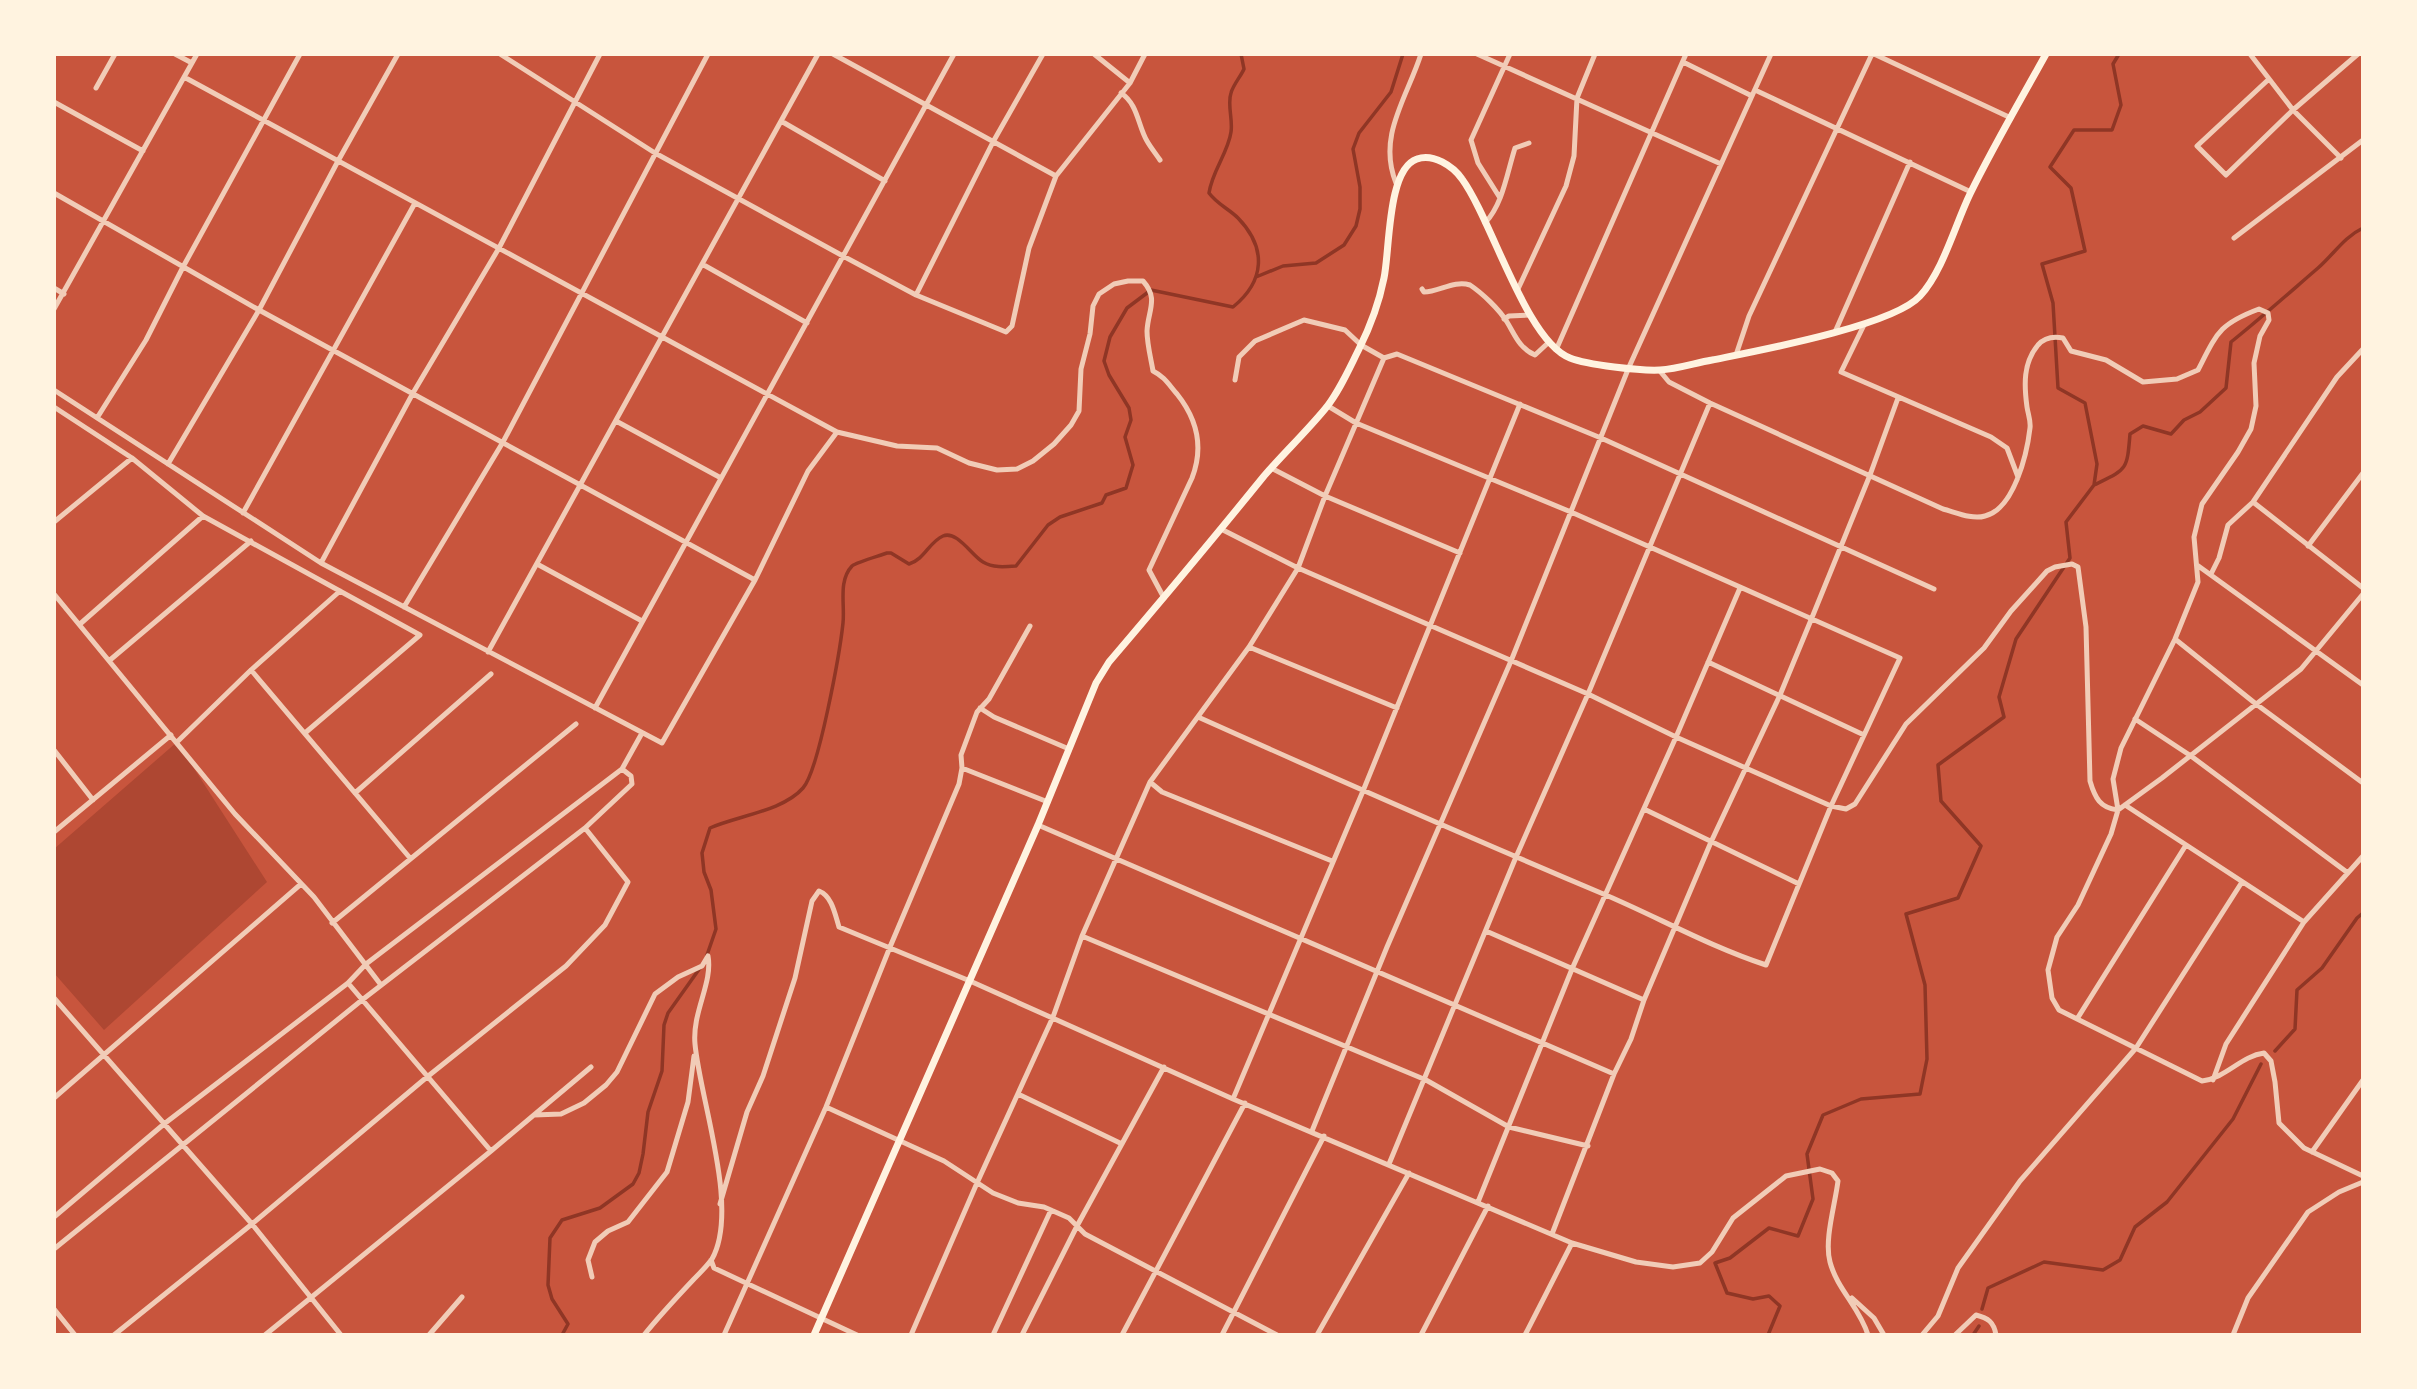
<svg xmlns="http://www.w3.org/2000/svg" width="2417" height="1389" viewBox="0 0 2417 1389" font-family="Roboto,sans-serif">
	<rect width="100%" height="100%" fill="#c8553d"/>
	<path fill="#ae4732" d="M177,742l90,140 -163,148 -50,-57v-124z"/>
	<g fill="none" stroke-linecap="round" stroke-linejoin="round">
		<path stroke="#8f3625" stroke-width="3.5" d="M1256,277l27,-11 33,-3 28,-18 12,-19 4,-17v-22l-7,-38 6,-16 32,-41 12,-38
			M2094,485c33,-16 33,-14 36,-51l13,-8 28,8 13,-14 16,-8 26,-24 5,-46c30,-24 58,-49 87,-74 16,-14 26,-31 45,-40
			M707,955l9,-26 -5,-39 -7,-18 -2,-19 8,-25c27,-12 73,-17 93,-40 16,-18 37,-137 40,-165 2,-19 -5,-42 9,-57 5,-4 27,-10 35,-13h4l18,11c16,-5 20,-22 34,-28 14,-6 29,20 40,26 10,6 21,5 33,4l32,-41 12,-8 42,-14 4,-8 20,-7 7,-23 -8,-28 6,-17 -2,-12 -20,-33 -5,-14 6,-24 17,-29 24,-18 82,17c32,-26 34,-59 5,-89 -9,-9 -21,-14 -29,-25 3,-22 19,-40 22,-61 2,-13 -4,-28 0,-39 2,-8 10,-17 13,-24l-3,-15
			M2275,1051l20,-22 2,-39 25,-22 35,-50 6,-5
			M1982,1309l6,-21 56,-26 59,8 17,-10 15,-33 32,-25 66,-83 28,-55
			M562,1335l6,-11 -16,-25 -4,-14 2,-47 12,-18 38,-12 33,-24 6,-11 4,-19 5,-42 14,-41 2,-46 4,-12 32,-45
			M1768,1335l12,-29 -11,-10 -16,3 -26,-6 -12,-30 15,-5 39,-30 29,8 15,-37 -6,-45 16,-39 38,-16 59,-5 7,-35 -2,-74 -19,-71 52,-16 23,-52 -40,-45 -3,-36 66,-48 -5,-20 17,-58 54,-81 -4,-36 28,-37 3,-21 -12,-61 -27,-15 -5,-85 -11,-39 43,-13 -14,-63 -21,-21 24,-37h38l9,-25 -8,-41 6,-10
			M1973,1335l6,-9"/>
		<path stroke="#f1ccb7" stroke-width="5" d="M175,54l17,9
			M500,54l155,99 188,103 73,39 90,37 6,-6 17,-78 27,-72 74,-93 15,-29
			M833,54l223,122
			M1094,54l36,29
			M1477,54l244,110
			M1874,54l137,64
			M2250,54l43,56 48,48
			M1683,62l69,34
			M184,77l653,355 60,14 40,2 32,15 28,7 20,-1 16,-8 21,-17 17,-19 8,-14 2,-42 9,-35 3,-28 6,-12 15,-10 14,-3h15c16,18 5,29 4,50 0,13 4,28 6,40 12,6 16,14 24,23 20,25 27,53 15,84l-43,92 15,28
			M2269,79l-72,67 29,29 67,-65 65,-56
			M96,88l19,-34
			M1755,90l216,102
			M1121,93c17,11 17,33 26,48 4,7 9,13 13,19
			M54,102l89,49
			M781,121l104,60
			M1396,183c-19,-47 11,-85 25,-129
			M54,193l205,117 496,270
			M1500,198l-22,-35 -7,-23 39,-86
			M1485,223c18,-19 22,-50 30,-75l14,-5
			M2234,238l129,-98
			M702,264l105,59
			M54,288l10,6
			M1422,289l2,3c15,0 30,-12 46,-7 12,8 29,24 37,37 8,13 12,26 28,33l14,-13
			M1518,289l48,-103 8,-30 3,-58 18,-44
			M916,295l77,-153 50,-88
			M54,309l143,-255
			M1504,319l5,-3 21,-1
			M1864,325l-23,47 150,65 16,11 11,29
			M1835,332l75,-170
			M1556,350l130,-296
			M1736,355l13,-39 123,-262
			M1659,370l10,12 41,21 233,106c12,3 29,11 42,7 29,-7 42,-62 45,-88 1,-7 -2,-14 -3,-21 -3,-22 -4,-44 11,-62 7,-8 15,-9 25,-7l8,13 35,9 37,22 34,-3 21,-9c19,-37 21,-46 61,-61l9,4 1,7 -9,16 -6,27 2,43 -5,23 -13,23 -36,52 -8,33 4,45 -23,57 -54,109 -8,31 5,31 -7,24 -33,71 -21,32 -9,33 4,28 7,12 143,71c24,-3 39,-25 62,-28l7,8 4,21 4,41 25,25 59,28
			M1235,380l4,-23 16,-16 49,-21 41,10 16,15 23,13
			M54,390l267,173 341,180 93,-163 53,-109 29,-39
			M54,407l78,51 71,58 217,119 -115,98
			M97,418l49,-78 37,-73 117,-213
			M616,421l105,57
			M168,464l91,-154 79,-149 60,-107
			M1271,468l54,28 135,57
			M2253,502l110,86
			M243,513l172,-310
			M54,522l78,-64
			M1221,529l77,39 290,126 88,43 155,69 15,3 9,-5 51,-80 78,-76 27,-37 36,-40 8,-4 17,-3 6,3 8,60 4,154c5,17 10,27 28,29l44,-32 139,-109 62,-75
			M2308,546l55,-73
			M321,563l92,-170 86,-145 101,-194
			M537,564l105,57
			M2197,565l166,120
			M2211,574l8,-16 9,-33 25,-23 84,-125 26,-28
			M54,594l181,220 79,83 67,88
			M404,607l99,-165 205,-388
			M80,624l123,-108
			M2175,639l81,65 107,79
			M1249,647l148,61
			M488,652l330,-598
			M110,660l141,-119
			M1708,662l156,73
			M251,670l159,188
			M595,708l359,-654
			M980,708l14,9 75,32
			M1198,717c134,60 268,119 403,176 55,23 107,53 165,72l65,-159 69,-148 -329,-146 -215,-89 -28,-17
			M2135,719l56,37 157,117
			M177,742l74,-72 89,-79
			M54,750l39,50
			M962,768l86,34
			M1150,782l12,10 170,69
			M355,793l136,-119
			M2125,805l179,117
			M1644,809l155,75
			M1038,825l576,249
			M54,832l117,-97
			M332,923l244,-199
			M1486,931l158,69
			M1082,936l344,144 83,47 79,19
			M348,983l143,168
			M54,998l198,226 89,111
			M2077,1019l109,-174
			M2213,1080l13,-36 78,-122 59,-66
			M1018,1094l104,50
			M54,1098l247,-214
			M1233,1099l130,-308 157,-387
			M826,1107l118,54 49,32 25,10 26,4 25,11 16,16 192,101
			M534,1115l27,-1 23,-11 22,-18 11,-13 38,-78 23,-17 24,-11 6,-10c5,27 -16,56 -13,88 5,56 45,165 17,215 -5,7 -12,14 -18,20 -17,18 -34,36 -50,56
			M1312,1131l75,-184 124,-286 118,-294 142,-313
			M2312,1152l51,-72
			M1389,1164l127,-307 72,-163 122,-291
			M1478,1202l94,-233 104,-232 64,-149
			M720,1204l27,-92 16,-36 32,-98 17,-77 7,-10c13,5 16,23 20,36l131,54 263,118 339,144 64,19 37,5 27,-4 12,-11 21,-34 53,-42 34,-7 12,4 6,8c-3,24 -14,59 -8,81 7,27 30,46 38,73
			M54,1217l110,-93 184,-141 18,-19 256,-195 20,-36
			M1552,1234l62,-160 17,-35 13,-39 67,-158 69,-147 31,-75 59,-145 28,-77
			M54,1249l308,-249 223,-172 47,-44 -1,-8 -9,-7
			M711,1260l3,8 143,67
			M592,1277l-4,-17 7,-18 13,-11 20,-9 39,-50 21,-70 6,-46
			M1852,1298l22,20 10,17
			M54,1309l21,26
			M114,1335l138,-111 175,-147 139,-111 39,-41 23,-43 -43,-54
			M265,1335l226,-184 100,-84
			M429,1335l33,-38
			M724,1335l102,-228 64,-160 69,-163 3,-16 -1,-13 16,-43 12,-13 41,-73
			M911,1335l66,-152 76,-166 29,-81 68,-154 99,-135 49,-79 27,-72 59,-138 13,-4 204,84 333,151
			M993,1335l58,-125
			M1022,1335l55,-109 87,-159
			M1122,1335l123,-232
			M1222,1335l102,-199
			M1317,1335l92,-162
			M1421,1335l67,-129
			M1525,1335l47,-92
			M1922,1335l16,-19 20,-48 62,-87 116,-133 106,-166
			M1955,1335l21,-20c12,3 18,7 20,20
			M2233,1335l15,-37 60,-86 31,-20 24,-10"/>
		<path stroke="#fff3e0" stroke-width="7" d="M814,1335l224,-510 58,-142 13,-21c52,-61 104,-123 155,-186 20,-23 42,-44 61,-67 14,-17 24,-40 34,-60 11,-22 20,-46 25,-71 6,-28 3,-109 33,-119 16,-6 36,7 45,20 30,41 64,162 108,179 17,7 71,13 90,12 17,-1 35,-7 52,-10 44,-9 181,-34 208,-64 23,-25 35,-71 50,-102 23,-47 50,-93 76,-140"/>
	</g>
	<rect width="2417" height="1389" fill="none" stroke="#fff3e0" stroke-width="112"/>
</svg>
